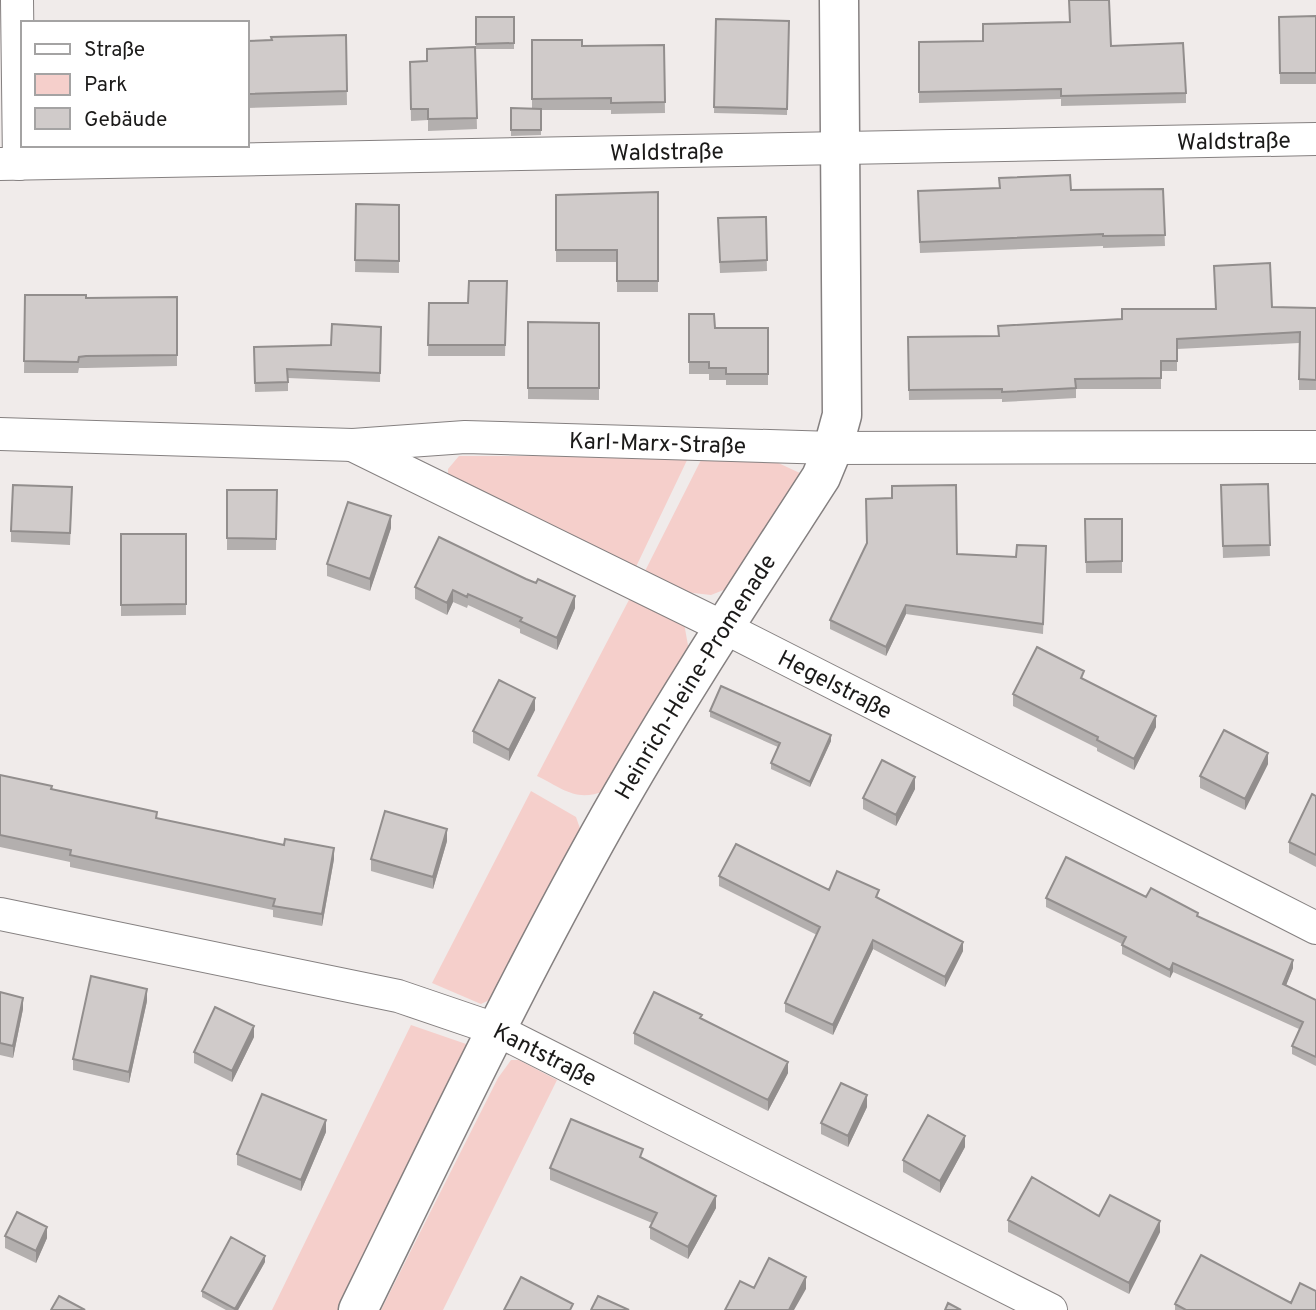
<svg xmlns="http://www.w3.org/2000/svg" width="1316" height="1310" viewBox="0 0 1316 1310" font-family="Overpass,sans-serif">
	<rect width="100%" height="100%" fill="#f0ebea"/>
	<path fill="#f5cfcb" d="M459,456h230l-55,115 -186,-92v-10z
		M701,460l73,1 28,13 -71,113 -20,8 -27,-3 -42,-15z
		M631,596l53,27 5,28 -84,140c-30,11 -41,-2 -68,-15z
		M531,791l45,26 8,23 -86,156 -17,8 -49,-21z
		M411,1025l58,20 -125,265h-72z
		M511,1060h8l38,20 -114,230h-62l117,-232z"/>
	<g fill="none" stroke-linecap="round" stroke-linejoin="round">
		<g stroke="#858080" stroke-width="34">
			<g id="street">
				<path d="M17,0l2,164"/>
				<path id="s1" d="M0,164l1316,-25"/>
				<path id="s2" d="M0,434l353,11 112,-8 368,11 483,-1"/>
				<path id="s3" d="M354,446l369,181 593,301"/>
				<path id="s4" d="M0,914l398,82 97,33 556,281"/>
			</g>
		</g>
		<g stroke="#858080" stroke-width="41">
			<g id="secondary">
				<path id="s5" d="M358,1310c81,-165 160,-331 250,-491 66,-117 140,-229 213,-342l12,-29 9,-33 -3,-415"/>
			</g>
		</g>
		<use href="#street" stroke="#fff" stroke-width="32"/>
		<use href="#secondary" stroke="#fff" stroke-width="38"/>
	</g>
	<path fill="#b3afae" d="M1316,16v68h-36l-1,-67z
		M476,17h38v32h-38z
		M716,19l73,2 -2,94 -73,-2z
		M346,35l1,70 -100,3v-67z
		M532,40l50,6 82,-1 1,68 -54,1v-4h-70v25l-30,1v-28h21z
		M983,41l128,5 75,47v10l-125,3v-7l-142,4v-61z
		M475,47l2,82 -49,2v-11l-17,1 -1,-59 17,-1z
		M1163,189l2,57 -62,2v-2l-183,7 -2,-51 153,-12z
		M658,192v100h-41v-30h-61v-67z
		M356,204l43,1v68l-44,-1z
		M766,217l1,54 -47,2 -2,-43z
		M507,281l-2,75h-77l1,-53h39z
		M25,295l61,3 91,-1v69l-91,2h-7l-1,5h-54z
		M1272,307l44,1v82h-17v-47l-122,6v22h-16v18h-85v9l-74,4v-3l-93,1 -1,-63 90,-1v-10l124,-7 93,-10z
		M689,314l26,14h53v57h-42v-5h-17v-6h-20z
		M528,322l71,1v77l-71,-1z
		M381,327l-1,55 -92,-4v13l-33,1 -1,-45 77,-2z
		M1268,484l2,72 -47,2 -2,-73z
		M227,490h50l-1,60h-49z
		M72,499l-2,46 -59,-3v-11z
		M1085,519h37v54h-36z
		M391,528l-21,63 -43,-15v-12z
		M121,534h65v81l-65,1z
		M439,537l136,71 -18,42 -37,-17v-4l-52,-24 -1,3 -14,-6 -6,13 -32,-16v-12z
		M1046,546l-3,88 -137,-20 -20,42 -56,-27v-9l127,-66 59,3z
		M1084,679l72,48 -22,43 -37,-19v-3l-84,-42v-12z
		M535,710l-26,51 -36,-18v-12z
		M710,711l121,30 -21,46 -39,-18v-6l7,-16 -68,-30z
		M1268,764l-23,46 -45,-22v-12z
		M0,775l157,43 177,41 -12,67 -49,-9v-7l-203,-43v-5l-70,-15z
		M915,789l-19,37 -33,-17v-11z
		M1316,796v71l-27,-14v-11z
		M447,841l-14,48 -62,-18v-12z
		M719,876l110,14 50,9 84,52 -18,36 -72,-38 -40,86 -48,-23v-9l32,-68 -98,-49z
		M1146,897l52,20 95,51 -7,17 30,15v66l-24,-12v-8l7,-17 -126,-57 -3,6 -48,-24v-10l-76,-37v-9z
		M0,992l23,17 -10,49 -13,-3z
		M147,1001l-18,82 -56,-13v-11z
		M634,1033l154,40 -20,38 -134,-67z
		M254,1037l-22,45 -38,-19v-11z
		M867,1107l-19,40 -27,-13v-11z
		M326,1132l-25,59 -64,-26v-11z
		M965,1147l-25,46 -37,-21v-12z
		M643,1159l73,49 -28,51 -38,-20v-12l2,-4 -102,-43v-12z
		M1099,1216l61,16 -31,62 -121,-62v-12z
		M5,1236l42,2 -11,25 -31,-15z
		M265,1262l-27,48h-12l-24,-13v-6z
		M1291,1303l25,7h-141v-6z"/>
	<path fill="#928e8d" d="M391,516v12l-21,63v-12z
		M453,590v12l-6,13v-12z
		M575,596v12l-18,42v-12z
		M906,605v9l-20,42v-9z
		M535,698v12l-26,51v-11z
		M1156,716v11l-22,43v-11z
		M831,735v6l-21,46v-5z
		M1268,753v11l-23,46v-11z
		M915,777v12l-19,37v-11z
		M447,829v12l-14,48v-12z
		M334,848v11l-12,67v-12z
		M873,940v9l-40,86v-10z
		M963,942v9l-18,36v-10z
		M1293,960v8l-10,25v-9z
		M1173,963v9l-3,6v-8z
		M147,989v12l-18,82v-11z
		M23,998v11l-10,49v-12z
		M254,1026v11l-22,45v-11z
		M788,1062v11l-20,38v-11z
		M867,1095v12l-19,40v-11z
		M326,1120v12l-25,59v-11z
		M965,1136v11l-25,46v-12z
		M716,1196v12l-28,51v-12z
		M1160,1221v11l-31,62v-11z
		M47,1227v11l-11,25v-12z
		M265,1256v6l-27,48h-3z
		M806,1277v12l-12,21h-5z"/>
	<path fill="#d0cbca" stroke="#928e8d" stroke-width="2" d="M1069,0h40l2,46 72,-3 3,50 -125,3v-7l-142,3v-50l64,-1v-17l87,-2z
		M1316,16v57h-36l-1,-56z
		M476,17h38v26l-38,1z
		M716,19l73,2 -2,88 -73,-2z
		M346,35l1,56 -100,3v-53l25,-1 -1,-3z
		M532,40h50v6l82,-1 1,57 -54,1v-5l-79,1z
		M475,47l2,71 -49,1v-10h-17l-1,-47 17,-1v-12z
		M511,108l30,1v21h-30z
		M1070,175l1,15 92,-1 2,46 -62,1v-2l-183,8 -2,-51 82,-3 -1,-10z
		M658,192v89h-41v-31h-61v-55z
		M356,204l43,1v56l-44,-1z
		M766,217l1,43 -47,2 -2,-44z
		M1270,263l2,44 44,1v72l-17,-1 1,-47 -123,7v22h-16v17l-86,1 1,9 -74,4v-3l-93,1 -1,-53 91,-1 -1,-10 124,-7v-10h94l-2,-43z
		M469,281h38l-2,64h-77l1,-42h39z
		M25,295h61v3l91,-1v58l-91,1 -7,1 -1,5 -54,-1z
		M689,314h25l1,14h53v46h-42v-6h-17v-6h-20z
		M528,322l71,1v65h-71z
		M332,324l49,3 -1,46 -93,-4 1,13 -33,1 -1,-36 77,-2z
		M1268,484l2,61 -47,1 -2,-61z
		M13,485l59,2 -2,46 -59,-2z
		M956,485l1,69 59,3 1,-12 29,1 -3,78 -137,-19 -20,42 -56,-27 37,-77 -1,-44 26,-1v-12z
		M227,490h50l-1,49 -49,-1z
		M348,502l43,14 -21,63 -43,-15z
		M1085,519h37v42l-36,1z
		M121,534h65v70l-65,1z
		M439,537l87,42 10,4 2,-4 37,17 -18,42 -37,-17 2,-3 -54,-24 -1,3 -14,-7 -6,13 -32,-16z
		M1037,647l47,24 -3,7 75,38 -22,43 -37,-19 1,-3 -85,-43z
		M499,680l36,18 -26,52 -36,-19z
		M721,686l110,49 -21,47 -39,-19 9,-20 -70,-32z
		M1224,730l44,23 -23,46 -45,-23z
		M882,760l33,17 -19,38 -33,-17z
		M0,775l52,11 -1,3 106,23 -1,6 128,27 1,-6 49,9 -12,66 -49,-8 2,-7 -205,-44 1,-5 -71,-15z
		M1312,794l4,2v59l-27,-13z
		M385,811l62,18 -14,48 -62,-18z
		M736,844l93,46 8,-19 42,19 -3,7 87,45 -18,35 -72,-37 -40,85 -48,-22 35,-76 -101,-51z
		M1066,857l80,40 5,-9 47,25 -1,3 96,44 -10,24 33,16v57l-24,-11 11,-24 -130,-59 -3,7 -48,-25 4,-8 -80,-39z
		M91,976l56,13 -18,83 -56,-13z
		M0,992l23,6 -10,48 -13,-3z
		M654,992l48,23 -2,3 88,44 -20,38 -134,-67z
		M215,1007l39,19 -22,45 -38,-19z
		M841,1083l26,12 -19,41 -27,-13z
		M262,1094l64,26 -25,60 -64,-26z
		M928,1115l37,21 -25,45 -37,-21z
		M571,1119l72,30 -3,8 76,39 -28,51 -38,-20 7,-14 -107,-45z
		M1032,1177l67,39 11,-21 50,26 -31,62 -121,-63z
		M17,1212l30,15 -11,24 -31,-15z
		M231,1237l34,19 -30,53 -33,-18z
		M1201,1255l90,48 9,-20 16,8v19h-130l-11,-6z
		M769,1258l37,19 -17,33h-64l15,-29 14,7z
		M521,1277l52,27 -3,6h-66z
		M59,1296l26,14h-34z
		M598,1296l31,14h-38z
		M948,1303l13,7h-16z"/>
	<g text-anchor="middle" stroke-width="5" stroke-linejoin="round" paint-order="stroke">
		<g font-size="23" fill="#1b1a19" stroke="#fff">
			<text dy="8" stroke="none"><textPath href="#s1" startOffset="1234">Waldstraße</textPath></text>
			<text dy="8" stroke="none"><textPath href="#s1" startOffset="667">Waldstraße</textPath></text>
			<text dy="8" stroke="none"><textPath href="#s2" startOffset="658">Karl-Marx-Straße</textPath></text>
			<text dy="8" stroke="none"><textPath href="#s5" startOffset="718">Heinrich-Heine-Promenade</textPath></text>
			<text dy="8" stroke="none"><textPath href="#s3" startOffset="537">Hegelstraße</textPath></text>
			<text dy="8" stroke="none"><textPath href="#s4" startOffset="565">Kantstraße</textPath></text>
		</g>
	</g>
	<rect x="21" y="21" width="228" height="126" fill="#ffffff" stroke="#a4a3a3" stroke-width="2"/>
	<rect x="35" y="44" width="35" height="10" fill="#ffffff" stroke="#a4a3a3" stroke-width="2"/>
	<text x="84" y="56" font-size="21" fill="#1b1a19">Straße</text>
	<rect x="35" y="74" width="35" height="21" fill="#f5cfcb" stroke="#a4a3a3" stroke-width="2"/>
	<text x="84" y="91" font-size="21" fill="#1b1a19">Park</text>
	<rect x="35" y="108" width="35" height="21" fill="#d0cbca" stroke="#a4a3a3" stroke-width="2"/>
	<text x="84" y="126" font-size="21" fill="#1b1a19">Gebäude</text>
</svg>
